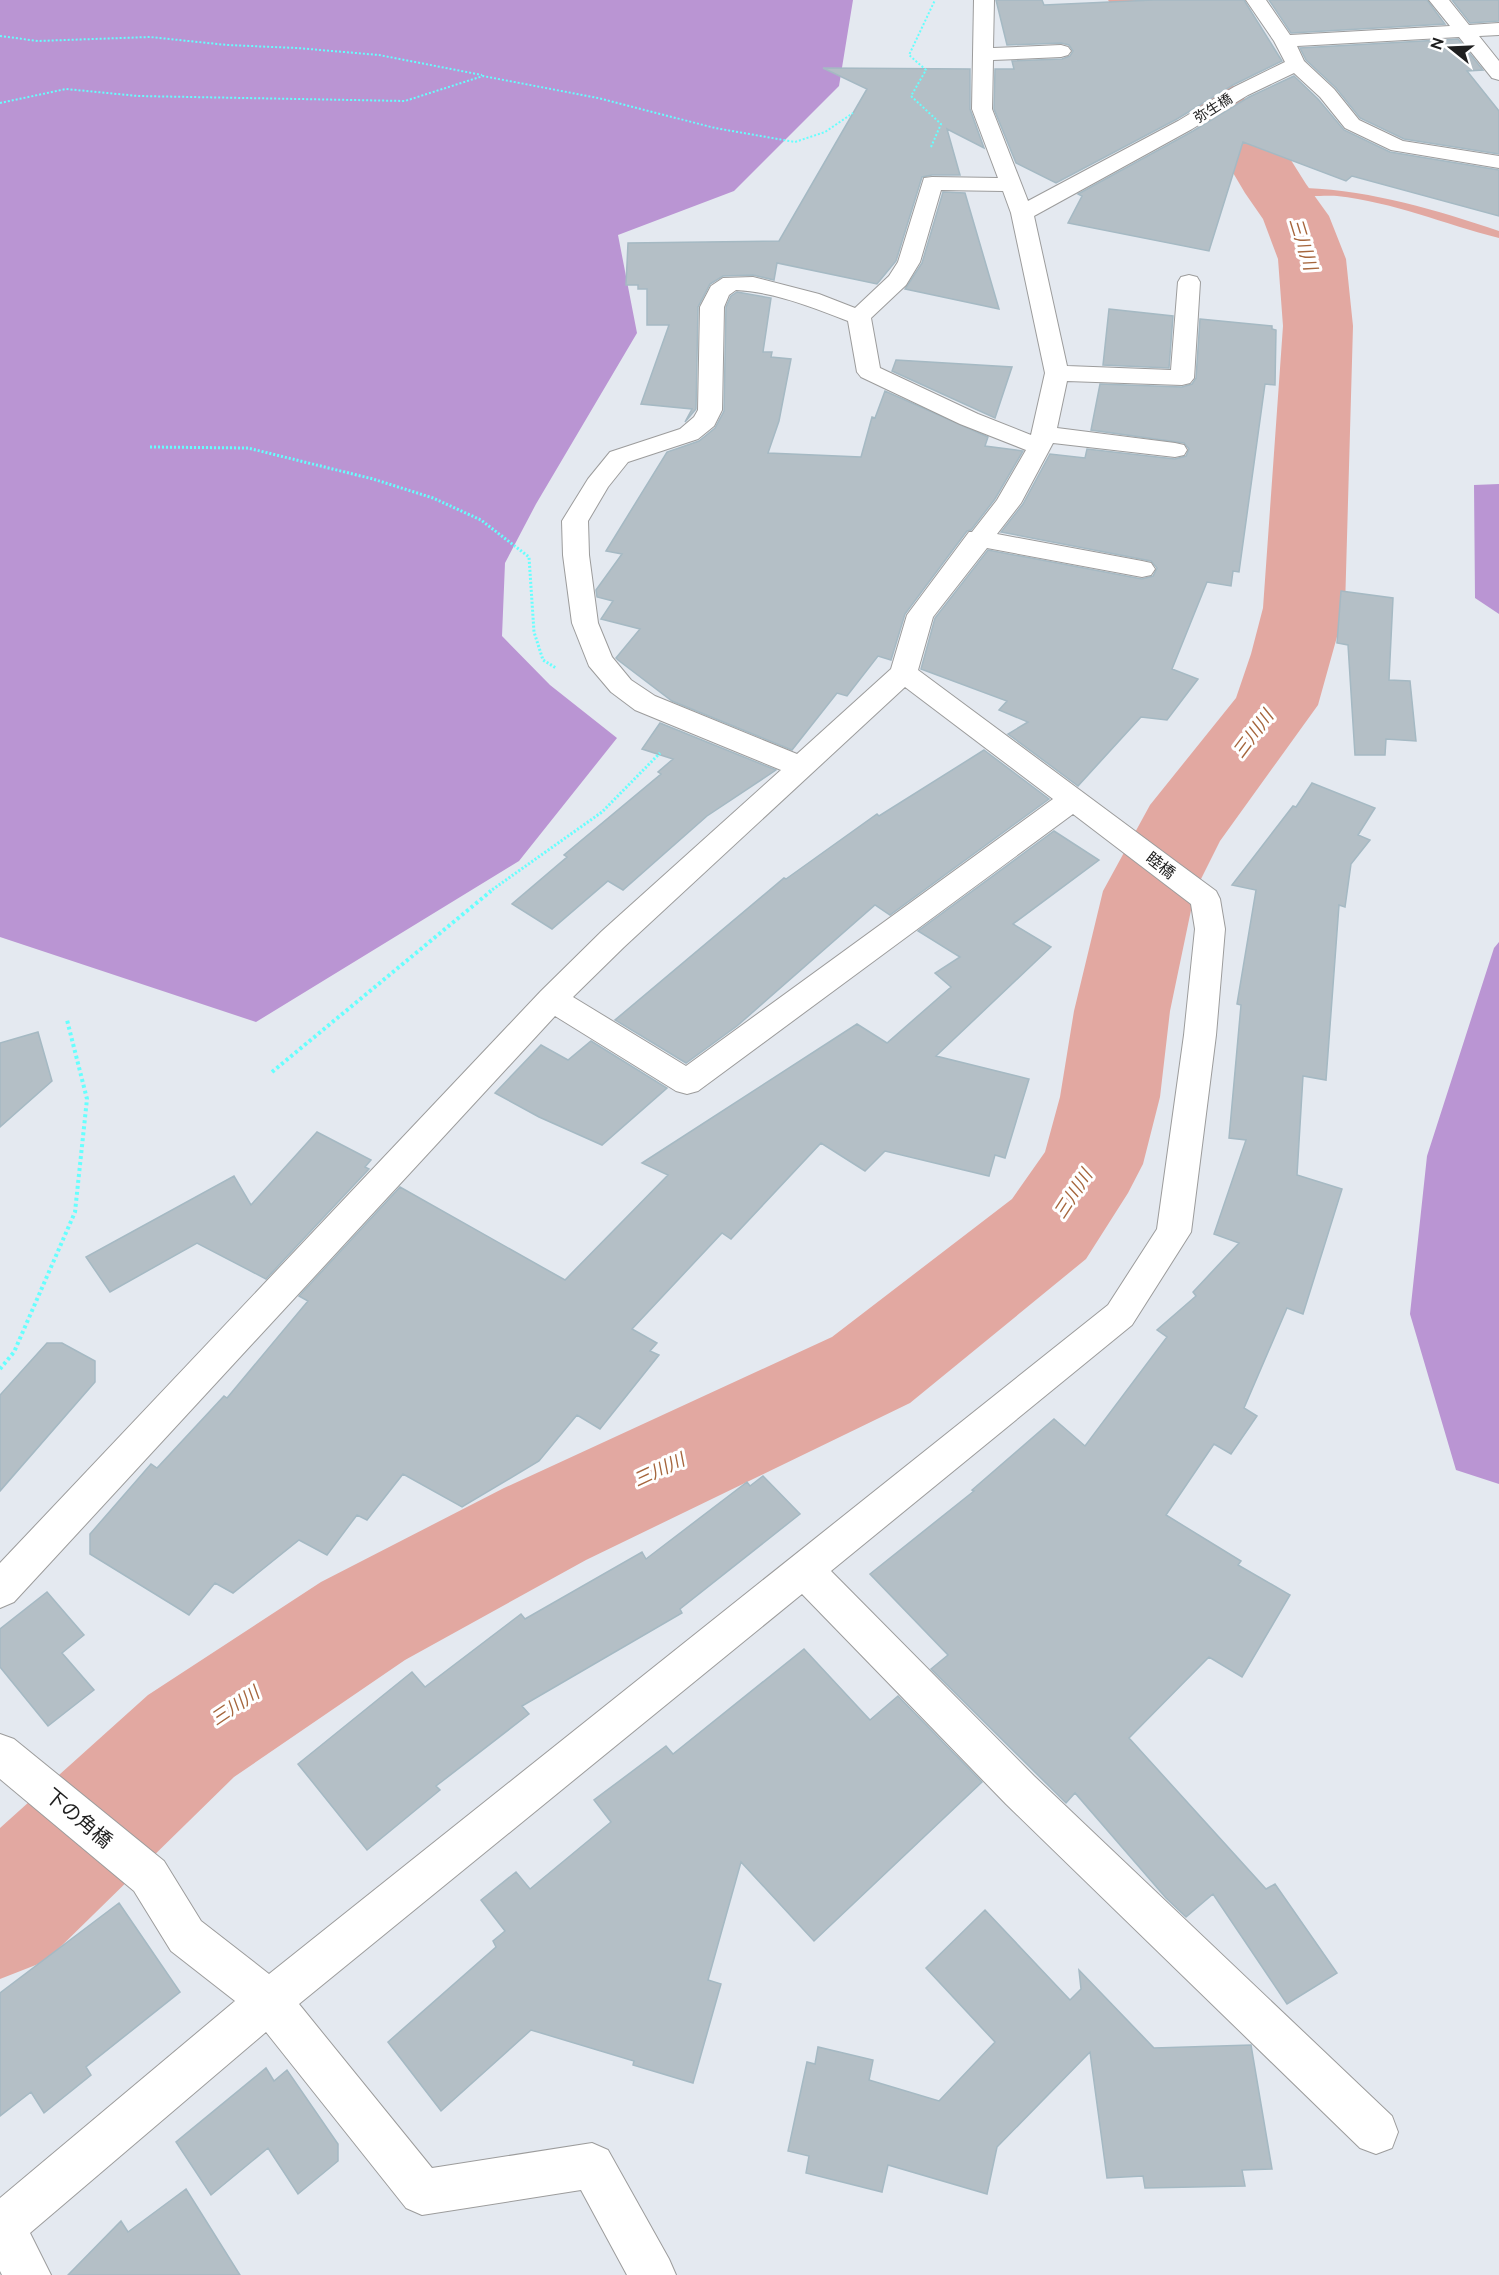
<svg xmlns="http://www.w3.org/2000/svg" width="1499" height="2275" viewBox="0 0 1499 2275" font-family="Ubuntu,'Noto Sans JP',sans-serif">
	<rect width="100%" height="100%" fill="#e4e9f0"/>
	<path fill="#ba95d3" d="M0,0h853l-14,86 -105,105 -116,44 19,98 -101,171 -31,59 -3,73 48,49 67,53 -98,123 -263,161 -256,-85z
		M1499,484v130l-24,-16 -1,-113z
		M1499,942v542l-43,-14 -46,-156 17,-158 67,-208z"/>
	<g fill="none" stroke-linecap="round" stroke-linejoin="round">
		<path fill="#e2a8a1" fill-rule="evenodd" d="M1306,188c68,3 130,22 193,43v7c-55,-14 -106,-36 -162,-42 -14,-1 -56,3 -64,-3l5,-3z"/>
		<path fill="#e2a8a1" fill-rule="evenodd" d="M1108,0h60l62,82 42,48 34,54 23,32 17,43 7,67 -8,282 -27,97 -98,136 -25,50 -25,120 -10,86 -17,67 -15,29 -42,66 -176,144 -324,157 -181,100 -171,117 -188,184 -46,18v-151l148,-133 173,-113 183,-94 328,-151 180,-138 33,-47 15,-55 14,-86 29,-120 47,-86 86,-107 15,-44 12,-46 20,-282 -5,-67 -15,-40 -18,-26 -32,-54 -27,-31z"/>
	</g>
	<path fill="#b4bfc6" stroke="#a5b9c3" stroke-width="1.5" d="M996,0h46l2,5 109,-5h91l38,61 -49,24 -56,34 -121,64 -40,-20 -22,-54 1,-40h19l-2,-8 50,-2 8,-3 3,-5 -4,-6 -8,-2 -54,2z
		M1269,0h158l18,24 -154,9z
		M1452,0h47v21l-29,2z
		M1458,39l25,31 -16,1 32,40v43l-95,-15 -44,-21 -24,-30 -30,-28 -6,-12z
		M823,68l147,1v40l14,39 -37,-19 13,46h-28l-10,2 -26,84 -19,23 -100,-21 -3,17 -21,-5 -30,1 -13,8 -12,23 -2,102 -11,13 7,-13 -51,-5 28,-79h-22v-36h-9v-4h-12l2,-42 151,-2 88,-152z
		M1294,76l24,23 26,31 46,22 109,18v46l-147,-40 -6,5 -103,-39 -34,109 -141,-28 14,-27 -4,-2 115,-63 56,-34z
		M943,192l22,1 34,116 -94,-20 17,-26z
		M737,292l34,6 -8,54h9l-1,5 20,2 -12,62 -11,32 93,4 11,-40 3,1 10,-27 103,46 -3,9 38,5 -28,48 -24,31 -4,1 -62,83 -14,46 -13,-4 -31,40 -10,-3 -45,57 -120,-49 -54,-41 -2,-2 24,-29 -39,-10 12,-18 -16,-4 -1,-7 26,-36 -16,-3 61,-99 32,-11 16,-13 9,-17 2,-104 5,-11z
		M1109,309l64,7 -4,52 -66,-3z
		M1200,319l72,7v3l4,1 -1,55 -10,-1 -26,188 -6,-1 -2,15 -24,-4 -35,87 26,10 -31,41 -26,-3 -63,69 -70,-52 20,-12 -29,-12 8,-9 -86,-32 14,-51 53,-68 154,29 11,-3 4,-8 -6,-7 -150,-29 22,-28 27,-50 35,4 2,-9 88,10 11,-3 3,-7 -5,-6 -93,-13 9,-46 82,3 10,-3 4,-6z
		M896,360l116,7 -17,51 -103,-47z
		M1341,591l52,7 -4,82 21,1 6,60 -30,-2 -1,16h-30l-7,-110 -11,-2z
		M660,723l116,47 -69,46 -84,74 -15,-9 -56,48 -40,-25 55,-47 -3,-2 97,-81 -3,-2 15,-13 -31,-10z
		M984,750l65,49 -159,116 -15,-10 -138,121 -51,37 -71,-43 169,-142 2,1 91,-65 2,2z
		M1312,783l63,25 -17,27 12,5 -19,24 -6,43 -6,-2 -13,175 -23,-4 -6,99 45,14 -39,125 -16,-6 -43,100 13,8 -26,38 -17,-10 -48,71 75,46 -3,4 52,30 -48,82 -33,-20 -80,81 137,151 9,-5 62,89 -50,31 -74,-110 -27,23 -20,-19 -91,-105 -9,10 -135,-134 17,-14 -78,-81 104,-83 -2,-1 82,-71 31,27 82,-109 -10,-7 39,-34 -3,-4 46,-49 -25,-9 32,-94 -17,-2 12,-133 -4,-1 19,-114 -24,-5 61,-79 3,1z
		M1054,831l45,29 -86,64 38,23 -115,109 93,23 -24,79 -10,-3 -6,21 -104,-25 -20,20 -44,-28 -90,96 -9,-6 -90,96 25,14 -7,8 9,4 -59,74 -23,-14 -38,46 -77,46 -59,-33 -36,46 -10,-5 -30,40 -28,-15 -66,53 -18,-10 -26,32 -99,-61v-20l61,-70 6,4 67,-72 3,2 81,-97 -9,-5 101,-109 165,93 103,-105 -26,-12 215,-139 30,19 64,-56 -16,-14 25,-16 -42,-26z
		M38,1032l14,49 -52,46v-84z
		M591,1041l76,47 -65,57 -63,-28 -44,-24 46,-48 27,15z
		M317,1132l54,28 -6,7 4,2 -103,110 -69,-36 -87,49 -24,-35 148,-81 17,29z
		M47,1343h15l33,18v21l-95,109v-96z
		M763,1476l37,38 -120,95 2,4 -160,93 7,8 -93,72 4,4 -73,60 -69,-86 114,-92 13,15 96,-73 4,5 117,-67 4,7 101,-77 3,4z
		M47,1592l37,43 -22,18 32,37 -46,36 -48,-59v-38z
		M804,1649l66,71 28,-24 84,86 -168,159 -73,-79 -33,118 13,4 -28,99 -60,-18 1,-4 -103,-31 -90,81 -53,-69 108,-95 -3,-6 12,-10 -24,-31 35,-28 14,17 81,-67 -17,-22 72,-54 7,8z
		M119,1903l61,89 -94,75 5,8 -47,38 -13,-21 -31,24v-123z
		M985,1910l85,90 11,-11 -2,-19 75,78 97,-3 21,124 -30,1 3,16 -100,2 -2,-12 -36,2 -17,-126 -93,95 -10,47 -99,-29 -6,27 -76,-19 3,-17 -21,-5 19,-89 8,2 3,-17 55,13 -4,20 70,21 56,-59 -69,-74z
		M266,2068l8,13 13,-11 51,74v17l-40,33 -30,-46 -57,47 -35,-53z
		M186,2189l54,86h-172l53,-54 7,11z"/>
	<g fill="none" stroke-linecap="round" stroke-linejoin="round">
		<g stroke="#9c9c9c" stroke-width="2">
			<path id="street" d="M974,0h20l-1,48 68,-3 7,2 3,4 -3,4 -7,2 -68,3 -1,49 36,92 150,-80 56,-34 51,-25 -11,-21 -28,-41h20l24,35 160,-9 -21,-26h20l20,25 30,-2v12l-20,1 20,25v19l-7,-2 -33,-41 -162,9 7,15 30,28 25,31 44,21 96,15v12l-108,-18 -46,-22 -25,-31 -26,-24 -46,22 -56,34 -158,87 33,150 104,4 7,-88 3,-5 8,-2 8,2 3,5 -6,96 -4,5 -8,2 -115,-4 -10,47 118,15 9,2 3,5 -3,5 -9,2 -122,-14 -32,60 -24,31 145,27 9,2 4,6 -4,6 -9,2 -155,-29 -54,69 -15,53 260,193 38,28 4,8 5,30 -9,106 -25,197 -59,93 -301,246 203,205 358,340 6,16 -6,16 -16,6 -16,-6 -354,-344 -204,-210 -503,410 133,164 160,-25 16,7 61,109 7,16h-49l-46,-85 -159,25 -16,-7 -140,-176 -236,201 21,42h-49l-2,-4v-73l235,-197 -64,-50 -37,-60 -134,-112v-45l14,5 150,122 37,60 68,53 839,-669 49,-76 27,-194 11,-106 -4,-25 -118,-90 -375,277 -11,3 -11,-3 -121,-75 -541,586 -14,6v-45l541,-572 61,-60 179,-161 -146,-60 -24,-18 -22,-26 -17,-43 -9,-68 -1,-34 26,-42 22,-27 70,-23 14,-12 4,-7 2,-103 11,-21 12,-8 30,-1 66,17 36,14 34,-32 9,-14 26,-84 8,-1 66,1 -26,-69zM941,190l62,1 8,22 34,160 -14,62 -53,-21 -98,-46 -9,-50 35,-33 14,-23zM736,290c39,2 76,17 112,31l9,51 4,5 99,47 66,26 -29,50 -25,32h-3l-62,83 -16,54 -94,85 -142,-58 -24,-16 -19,-23 -14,-34 -9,-68 -1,-34 20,-34 20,-25 70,-23 16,-13 8,-16 2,-103 5,-12zM905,687l148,112 -367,267 -113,-69 51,-50z"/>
		</g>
		<path stroke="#66fffe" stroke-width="2" stroke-dasharray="2 2" stroke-linecap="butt" d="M0,36l38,5 112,-4 77,8 70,3 82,7 103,20
			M0,103l66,-14 72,7 267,5 78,-25 115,22 117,30 80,14 30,-10 28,-19
			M931,147l10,-23 -30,-28 15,-26 -17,-15 26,-55"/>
		<path stroke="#66fffe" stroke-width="3" stroke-dasharray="2 2" stroke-linecap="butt" d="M150,447l98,1 125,31 60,19 48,22 48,37 5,75 9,28 13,8
			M489,892l113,-80 58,-59"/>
		<path stroke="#66fffe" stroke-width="4" stroke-dasharray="3 3" stroke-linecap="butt" d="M272,1072l219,-181
			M0,1369l14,-17 61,-140 12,-113 -20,-79"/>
		<use href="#street" fill="#fff" fill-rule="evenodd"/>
	</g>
	<g text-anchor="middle" stroke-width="6" stroke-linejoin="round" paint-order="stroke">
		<g font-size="14" fill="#1f1f1f" stroke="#fff">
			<text transform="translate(1213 108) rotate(-32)" y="5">弥生橋</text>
		</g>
		<g font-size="16" fill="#1f1f1f" stroke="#fff">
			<text transform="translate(1161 865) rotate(38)" y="6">睦橋</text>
		</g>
		<g font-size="18" font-style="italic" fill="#a6663d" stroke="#fff">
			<text transform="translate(1303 244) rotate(73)" y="6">三川川</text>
			<text transform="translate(1253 734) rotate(-53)" y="6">三川川</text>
			<text transform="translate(1073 1194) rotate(-57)" y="6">三川川</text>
			<text transform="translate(659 1470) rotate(-25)" y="6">三川川</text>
			<text transform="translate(235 1706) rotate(-34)" y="6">三川川</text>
		</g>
		<g font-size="20" fill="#1f1f1f" stroke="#fff">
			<text transform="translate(79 1818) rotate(40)" y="7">下の角橋</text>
		</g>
	</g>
	<g transform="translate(1451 48) rotate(288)" stroke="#ffffff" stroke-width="4.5" paint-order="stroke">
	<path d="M0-4.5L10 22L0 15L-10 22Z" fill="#1f1f1f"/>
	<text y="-9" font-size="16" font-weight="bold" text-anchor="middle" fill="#1f1f1f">N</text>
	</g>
</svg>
